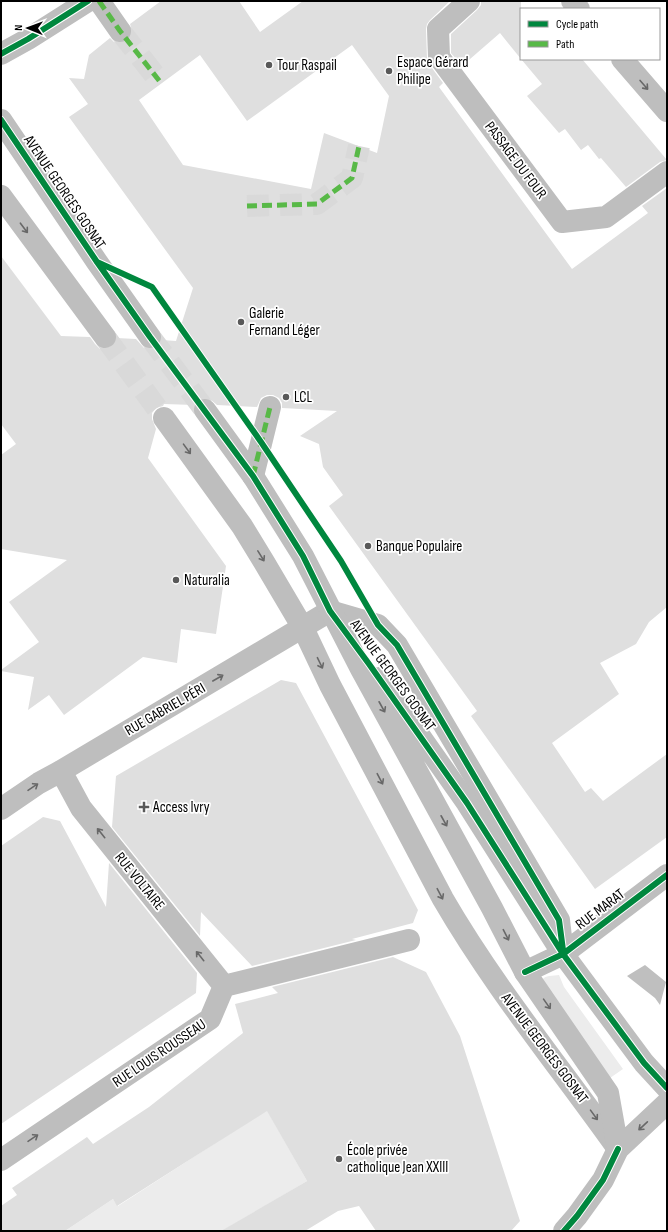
<svg xmlns="http://www.w3.org/2000/svg" width="668" height="1232" viewBox="0 0 668 1232" font-family="'Sofia Sans Condensed',sans-serif">
	<rect width="100%" height="100%" fill="#fff"/>
	<path fill="#ececec" d="M559,975l5,12 59,82 -13,9 -68,-98c3,-5 11,-4 17,-5z
		M267,1110l40,71 -85,50h-157l48,-32 5,7 68,-44z"/>
	<path fill="#bfbfbf" d="M645,965l21,17 -6,23 -5,-7 -28,-22z"/>
	<path fill="#dfdfdf" fill-rule="evenodd" d="M161,1h78l21,31 43,-31h147l-20,19 -3,4 -1,5 1,29 2,6 14,19 -4,4 133,182 76,-56 -6,-7 25,-18v419l-18,15 -13,22 -36,19 19,31 -67,49 33,49 6,-4 12,13 64,-47v83l-72,52 -124,-173 6,-5 -148,-205 14,-11 -20,-28 -4,-23 -19,-8 37,-25 -55,-3v-5l-3,-5 -6,-3h-6l-6,3 -4,9 -40,-2 -7,-6 -6,-1 -6,2 -4,5 -30,-1 -1,2 -7,2 -4,5v6l4,10 -8,29 78,108 -10,68 -35,-5 -4,34 -34,-6 -79,58 -15,-20 -21,15 6,-33 -33,-6v-1l38,-28 -30,-40 58,-42 -66,-11v-94l15,-11 -15,-20v-168l60,80 29,1 5,7 5,5h7l5,-2 4,-5 1,-4 19,1 8,9 7,1 7,-2 4,-7 14,1 17,-53 -124,-171 19,-13 -19,-26 15,1 5,-24 21,-17 4,4 7,1 6,-2 4,-5 1,-6 -2,-6zM352,45l37,51 -12,57 -53,-20 -13,56 -128,-24 -44,-65 61,-45 47,66z
		M481,1h40v58l-21,-26 -38,33 -11,-13v-19l26,-24 4,-5z
		M521,59h61l85,101 -7,2 -34,25 -25,-29 -2,1 -11,-14 -7,5 -16,-21 -6,4 -32,-37 15,-12z
		M281,680l15,3 122,227 -5,13 -61,16 4,1 -104,26 -51,-54 -1,24 -88,-109 4,-51z
		M43,817l17,4 46,86 3,-44 88,110 -1,20 -195,131v-278z
		M393,957l33,15 34,64 60,185 -9,10h-135l-17,-25 -21,5 -33,20h-84l86,-50 -40,-70 -81,51 -69,44 -4,-7 -48,32h-64v-25l16,-11 -5,-7 75,-51 6,7 56,-37 94,-74 -8,-29 43,-11 -6,-6z"/>
	<g fill="none" stroke-linecap="round" stroke-linejoin="round">
		<path stroke="#d9d9d9" stroke-width="22" stroke-dasharray="22 11" stroke-linecap="butt" d="M120,31l41,52
			M247,206l70,-2 35,-26 7,-32
			M105,337l59,81"/>
		<path stroke="#d9d9d9" stroke-width="22" stroke-dasharray="22 11" stroke-linecap="butt" d="M150,337l55,73"/>
		<path stroke="#bebebe" stroke-width="22" d="M99,1l21,30
			M469,1l-31,28 1,28 123,165 44,-5 61,-45
			M572,1l7,8
			M1,54l27,-15 60,-38
			M622,59l45,52
			M1,196l104,141
			M164,418l78,108 22,36 39,66 27,57 113,214c51,88 116,167 175,250
			M253,476l17,-69
			M61,771l20,37 143,178
			M1,809l38,-26 22,-12 269,-160 48,14 19,20 162,275 4,34
			M525,972l38,-18 104,-79
			M224,986l185,-46
			M1,1160l209,-141 14,-33"/>
		<path stroke="#bebebe" stroke-width="22" d="M1,120l96,142 53,75
			M205,410l48,66 50,80 58,113 131,239 33,64 83,121 10,56
			M379,678l88,125 96,151 81,109 23,25
			M564,1231l13,-15 26,-36 15,-31 49,-46"/>
		<path stroke="#58b947" stroke-width="5" stroke-dasharray="10 5" stroke-linecap="butt" d="M99,1l21,30 41,52
			M247,206l70,-2 35,-26 7,-32
			M253,476l17,-69"/>
		<g stroke="#fff" stroke-width="8">
			<path id="cycleway" d="M1,54l27,-15 60,-38
				M1,120l96,142 53,75 103,139 50,80 27,55 39,53 98,139 96,151 81,109 23,25
				M97,262l55,25 109,155 80,119 37,64 19,20 162,275 4,30
				M525,972l38,-18 104,-79
				M564,1231l13,-15 26,-36 15,-31"/>
		</g>
		<use href="#cycleway" stroke="#00873e" stroke-width="6"/>
	</g>
	<defs><path id="oneway-shaft" d="M-6 0H5M1.5-3L5.5 0L1.5 3" fill="none" stroke-width="1.6" stroke-linecap="round" stroke-linejoin="round"/></defs>
	<g stroke="#686868">
		<use href="#oneway-shaft" transform="translate(644 85) rotate(49)"/>
		<use href="#oneway-shaft" transform="translate(24 228) rotate(53)"/>
		<use href="#oneway-shaft" transform="translate(187 449) rotate(54)"/>
		<use href="#oneway-shaft" transform="translate(261 556) rotate(58)"/>
		<use href="#oneway-shaft" transform="translate(320 663) rotate(64)"/>
		<use href="#oneway-shaft" transform="translate(218 678) rotate(-30)"/>
		<use href="#oneway-shaft" transform="translate(382 707) rotate(61)"/>
		<use href="#oneway-shaft" transform="translate(380 779) rotate(62)"/>
		<use href="#oneway-shaft" transform="translate(33 787) rotate(-34)"/>
		<use href="#oneway-shaft" transform="translate(444 821) rotate(61)"/>
		<use href="#oneway-shaft" transform="translate(101 833) rotate(-129)"/>
		<use href="#oneway-shaft" transform="translate(440 894) rotate(62)"/>
		<use href="#oneway-shaft" transform="translate(506 935) rotate(63)"/>
		<use href="#oneway-shaft" transform="translate(200 956) rotate(-129)"/>
		<use href="#oneway-shaft" transform="translate(547 1004) rotate(55)"/>
		<use href="#oneway-shaft" transform="translate(594 1115) rotate(54)"/>
		<use href="#oneway-shaft" transform="translate(643 1126) rotate(137)"/>
		<use href="#oneway-shaft" transform="translate(33 1138) rotate(-34)"/>
	</g>
	<g fill="#595959" stroke="#fff" stroke-width="1.5">
		<circle cx="269" cy="65" r="4"/>
		<circle cx="389" cy="71" r="4"/>
		<circle cx="241" cy="322" r="4"/>
		<circle cx="286" cy="397" r="4"/>
		<circle cx="368" cy="546" r="4"/>
		<circle cx="176" cy="580" r="4"/>
		<path d="M142 801h4v4h4v4h-4v4h-4v-4h-4v-4h4z"/>
		<circle cx="339" cy="1159" r="4"/>
	</g>
	<g text-anchor="middle" stroke-width="3.5" stroke-linejoin="round" paint-order="stroke">
		<g font-size="15" fill="#000" stroke="#fff" text-anchor="start">
			<text x="397" y="67">Espace Gérard<tspan x="397" dy="17">Philipe</tspan></text>
			<text x="277" y="70">Tour Raspail</text>
			<text x="249" y="318">Galerie<tspan x="249" dy="17">Fernand Léger</tspan></text>
			<text x="294" y="402">LCL</text>
			<text x="376" y="551">Banque Populaire</text>
			<text x="184" y="585">Naturalia</text>
			<text x="153" y="812">Access Ivry</text>
			<text x="347" y="1155">École privée<tspan x="347" dy="17">catholique Jean XXIII</tspan></text>
		</g>
		<g font-size="15" fill="#000" stroke="#fff">
			<text transform="translate(516 160) rotate(53)" y="5">PASSAGE DU FOUR</text>
			<text transform="translate(65 192) rotate(56)" y="5">AVENUE GEORGES GOSNAT</text>
			<text transform="translate(393 675) rotate(54)" y="5">AVENUE GEORGES GOSNAT</text>
			<text transform="translate(165 709) rotate(-30)" y="5">RUE GABRIEL PÉRI</text>
			<text transform="translate(140 881) rotate(51)" y="5">RUE VOLTAIRE</text>
			<text transform="translate(600 909) rotate(-37)" y="5">RUE MARAT</text>
			<text transform="translate(545 1048) rotate(53)" y="5">AVENUE GEORGES GOSNAT</text>
			<text transform="translate(159 1053) rotate(-34)" y="5">RUE LOUIS ROUSSEAU</text>
		</g>
	</g>
	<rect width="668" height="1232" fill="none" stroke="#000000" stroke-width="4"/>
	<rect x="520" y="8" width="140" height="52" fill="#ffffff" stroke="#999999"/>
	<rect x="528" y="21" width="20" height="6" fill="#00873e" stroke="#999999"/>
	<text x="556" y="28" font-size="12" fill="#000000">Cycle path</text>
	<rect x="528" y="41" width="20" height="6" fill="#58b947" stroke="#999999"/>
	<text x="556" y="48" font-size="12" fill="#000000">Path</text>
	<g transform="translate(28 28) rotate(271)" stroke="#ffffff" stroke-width="3" paint-order="stroke">
	<path d="M0-3L7 15L0 10L-7 15Z" fill="#000000"/>
	<text y="-6" font-size="11" font-weight="bold" text-anchor="middle" fill="#000000">N</text>
	</g>
</svg>
